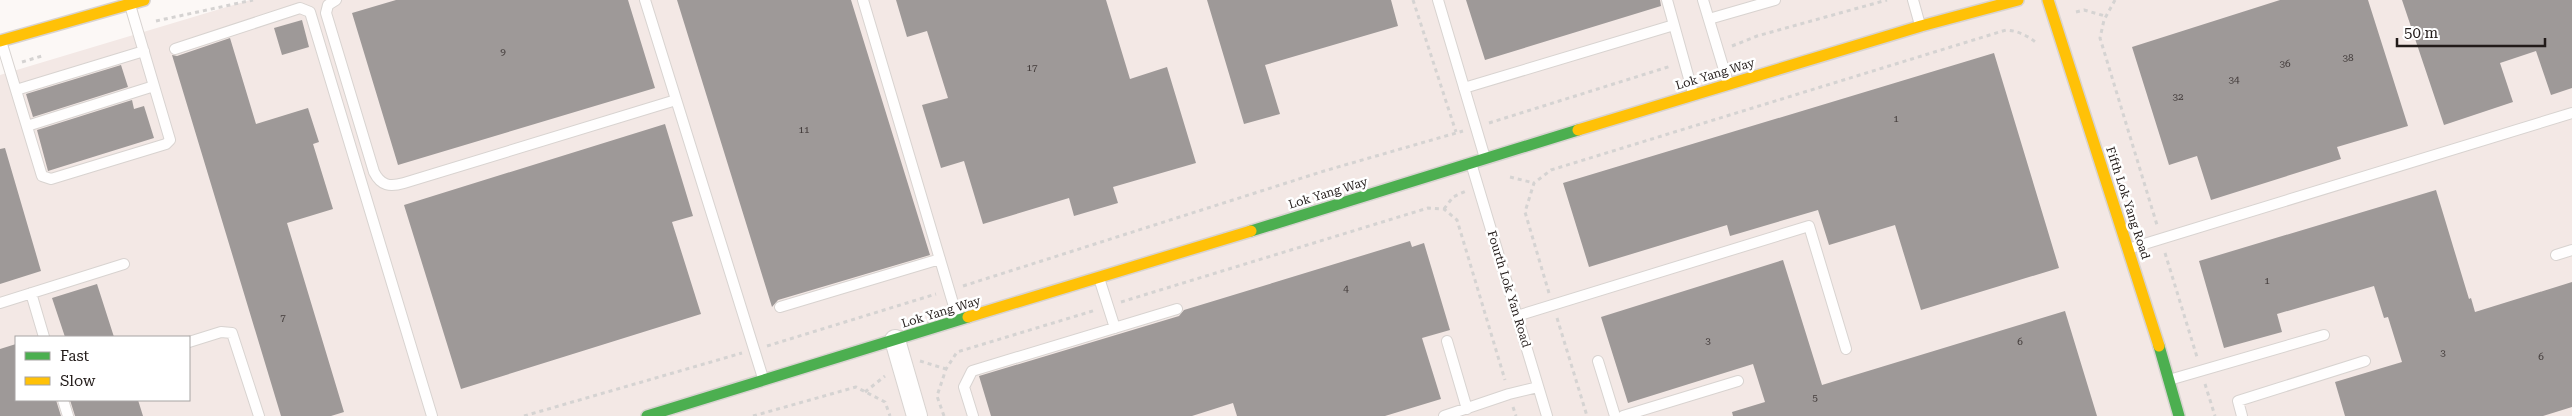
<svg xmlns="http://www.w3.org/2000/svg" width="2572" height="416" viewBox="0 0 2572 416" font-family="'Roboto Serif',serif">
	<rect width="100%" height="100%" fill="#fcf8f6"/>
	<path fill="#f3e8e5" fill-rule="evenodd" d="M250,0h2322v416h-2572v-341zM16,337h173v63h-173z"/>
	<path fill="#9e9998" d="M396,0h232l27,88 -257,77 -46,-152z
		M677,0h174l79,255 -152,45 -6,7z
		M896,0h210l24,79 37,-12 29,96 -83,24 5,16 -44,13 -5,-18 -86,26 -19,-63 -23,7 -19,-63 26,-7 -21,-67 -20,6z
		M1207,0h184l7,26 -133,39 15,49 -36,10z
		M1466,0h194l1,6 -176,54z
		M2280,0h88l40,126 -71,21 4,12 -130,41 -14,-44 -28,9 -37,-118z
		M2402,0h170v88l-21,7 -15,-44 -36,12 13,39 -69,23z
		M302,20l7,27 -27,8 -8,-27z
		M230,38l26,86 52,-16 11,34 -6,2 20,65 -46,14 57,189 -13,4h-50l-109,-361 5,1z
		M1994,53l65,215 -138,42 -26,-85 -66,20 -11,-35 -88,26 -3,-11 -138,42 -26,-84z
		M121,65l7,22 -95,30 -7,-23z
		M132,100l2,9 10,-3 10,32 -106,33 -11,-41z
		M665,124l28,92 -21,6 29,92 -240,75 -57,-184z
		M5,148l36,123 -41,13v-135z
		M2436,190l33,109 2,-1 4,14 97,-30v125l-29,9h-198l-10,-34 67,-20 -14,-45 -4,1 -10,-32 -97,28 5,18 -58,16 -25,-87z
		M1410,241l2,6 12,-4 26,87 -28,8 19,61 -56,17h-148l-4,-13 -41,13h-201l-12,-40 200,-60 5,-6z
		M1783,260l39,125 243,-74 32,105h-364l-1,-4 33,-10 -12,-38 -125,39 -27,-86z
		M97,284l17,53h-49l-13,-39z
		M16,344v56h40l5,16h-61v-67z
		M70,400h68l5,16h-68z"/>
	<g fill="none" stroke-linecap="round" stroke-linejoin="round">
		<g stroke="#d8d3d0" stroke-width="12">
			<path id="lane" d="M336,0l-8,5 -2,8 48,159c7,14 16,15 30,11l272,-83
				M645,0l118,378
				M863,0l95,320
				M1438,0l47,158
				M1667,0l26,93
				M1703,0l25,83
				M1913,0l7,25
				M1709,19l66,-19
				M1,41l41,135 9,3 115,-35 4,-4 -40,-135
				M175,49l125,-41 10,4 122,404
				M1464,88l210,-63
				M16,90l128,-39
				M27,126l127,-40
				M1471,163l76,253
				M2128,249l444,-136
				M2556,255l16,-5
				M1099,278l16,50
				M31,293l13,44
				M0,303l124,-39
				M780,307l160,-48
				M1517,316l292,-90 37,123
				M1447,341l20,68
				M189,342l32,-10 11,1 27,83
				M1598,361l17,55
				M2169,380l155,-45
				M63,400l5,16
				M973,416l-9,-29 8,-16 205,-62
				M1444,416l65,-22 29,-7
				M1623,416l115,-35
				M2242,416l-4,-15 127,-40"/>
		</g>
		<g stroke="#d8d3d0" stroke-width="22">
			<path id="street" d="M895,340l22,76"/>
		</g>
		<g stroke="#d8d3d0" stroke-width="14">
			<path id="fast" d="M1251,231l327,-101
				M2159,346l20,70
				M647,416l321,-99"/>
		</g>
		<g stroke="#d8d3d0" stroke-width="14">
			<path id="slow" d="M2048,0l111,346
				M0,41l144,-41
				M1578,130l343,-104 97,-26
				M968,317l283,-86"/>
		</g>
		<path stroke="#d5d3d2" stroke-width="3" stroke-dasharray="4 4" stroke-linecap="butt" d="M1413,0l43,132
			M2115,0l-11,20 -4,18 57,187
			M2076,12l8,-2 21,6
			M156,21l97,-21
			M1732,46l25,-10 130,-36
			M22,62l20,-6
			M1489,123l182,-57
			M1510,177l24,6
			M1444,209l9,-12 13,-6
			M2165,253l32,104
			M963,286l361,-115 139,-40
			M1549,293l-24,-81 9,-29 17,-13 455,-140c13,1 22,6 32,14
			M1121,302l307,-94 16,1 13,11 48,160
			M1557,318l30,98
			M767,346l169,-52
			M920,361l26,8
			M2205,384l10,32
			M865,392l20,-16
			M1513,407l3,9
			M524,416l218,-63
			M753,416l103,-29 29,15 5,14
			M944,416l-7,-20 9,-27 11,-17 139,-42"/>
		<use href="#lane" stroke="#fffefe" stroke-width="10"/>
		<use href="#street" stroke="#fffefe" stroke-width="20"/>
		<use href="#fast" stroke="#4caf50" stroke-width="11"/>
		<use href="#slow" stroke="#ffc107" stroke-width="11"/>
	</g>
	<g text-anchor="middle" stroke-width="5" stroke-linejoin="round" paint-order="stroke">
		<g font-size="10" fill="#413a39">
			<text x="503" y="55">9</text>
			<text x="2348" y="61">38</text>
			<text x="2285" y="67">36</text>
			<text x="1032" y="71">17</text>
			<text x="2234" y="83">34</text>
			<text x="2178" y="100">32</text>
			<text x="1896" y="122">1</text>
			<text x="804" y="133">11</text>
			<text x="2267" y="284">1</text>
			<text x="1346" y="292">4</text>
			<text x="283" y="321">7</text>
			<text x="1708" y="344">3</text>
			<text x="2020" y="345">6</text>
			<text x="2443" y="356">3</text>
			<text x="2541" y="360">6</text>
			<text x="1815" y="401">5</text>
		</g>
		<g font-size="12" fill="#221b19" stroke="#fff">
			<text transform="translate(1715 74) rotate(-17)" y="4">Lok Yang Way</text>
			<text transform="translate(1328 193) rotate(-17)" y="4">Lok Yang Way</text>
			<text transform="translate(2128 203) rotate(72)" y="4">Fifth Lok Yang Road</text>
			<text transform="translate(1509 289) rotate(73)" y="4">Fourth Lok Yan Road</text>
			<text transform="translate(941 312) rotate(-17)" y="4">Lok Yang Way</text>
		</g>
	</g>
	<rect x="15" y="336" width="175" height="65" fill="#ffffff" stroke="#a7a4a3"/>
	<rect x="25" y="352" width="25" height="8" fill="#4caf50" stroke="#a7a4a3"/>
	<text x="60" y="361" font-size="15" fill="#221b19">Fast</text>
	<rect x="25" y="377" width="25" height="8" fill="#ffc107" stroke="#a7a4a3"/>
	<text x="60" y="386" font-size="15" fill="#221b19">Slow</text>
	<path d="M2397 38v8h148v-8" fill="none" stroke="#221b19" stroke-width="2.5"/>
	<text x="2404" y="38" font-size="15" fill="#221b19" stroke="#ffffff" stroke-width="4" paint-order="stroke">50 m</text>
</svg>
